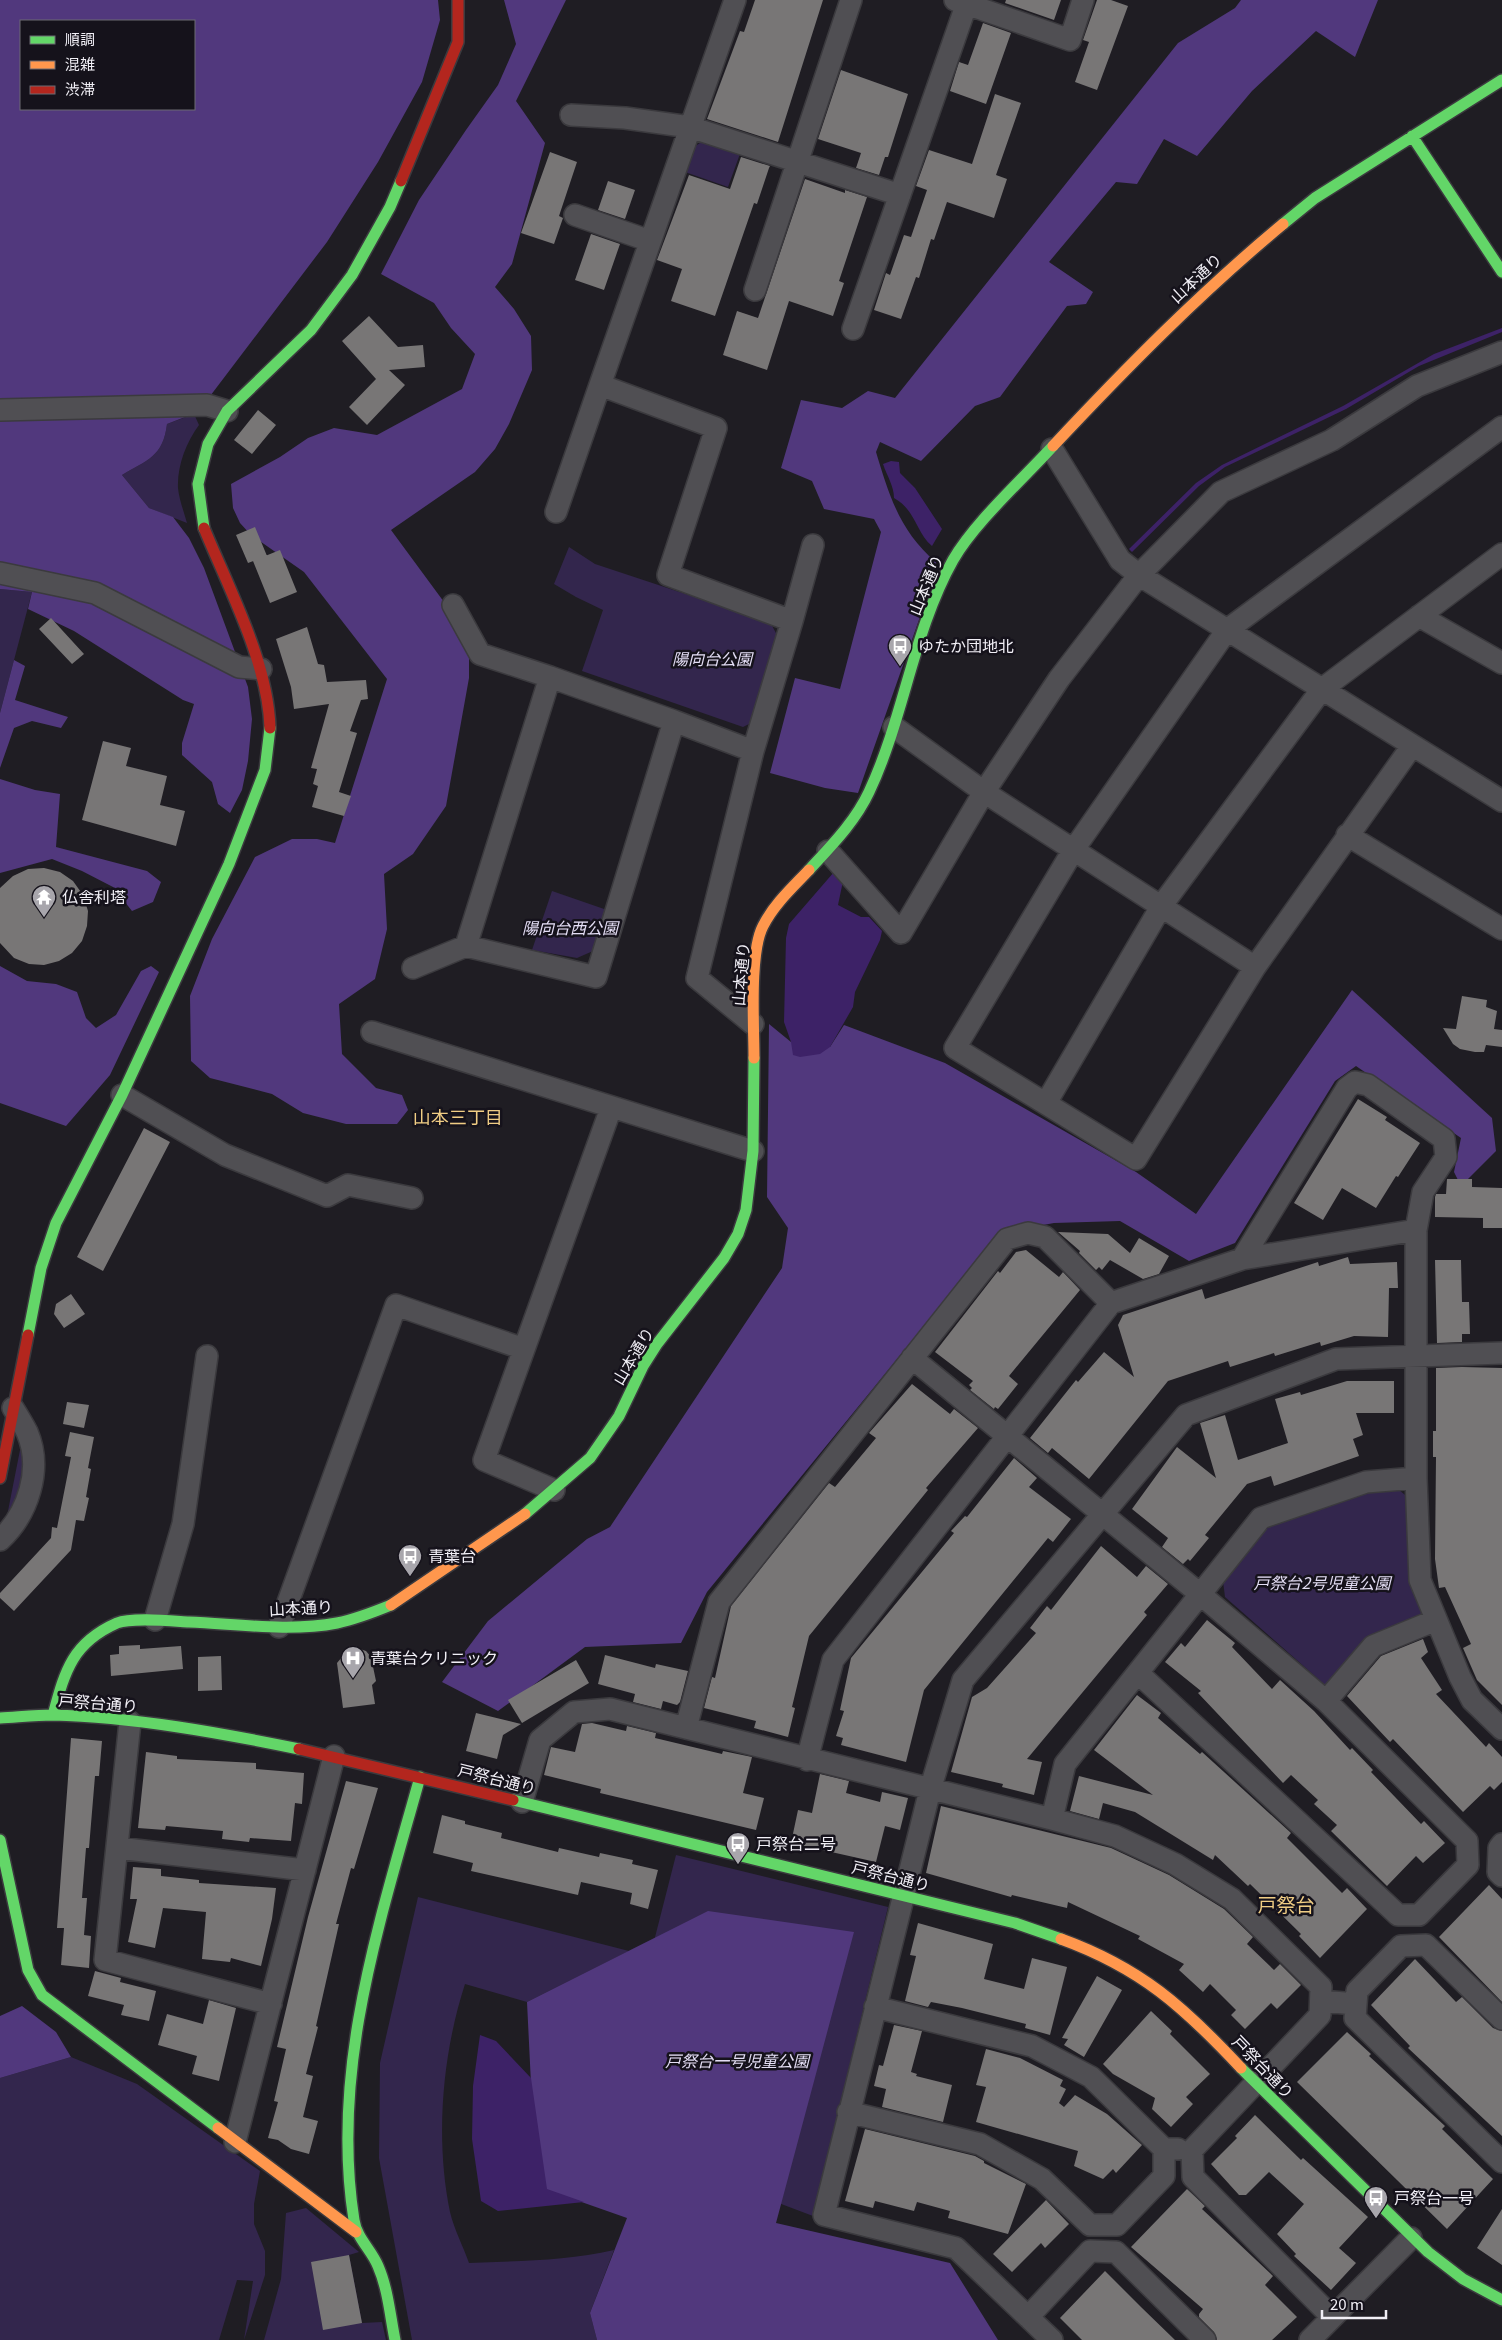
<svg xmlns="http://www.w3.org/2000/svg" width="1502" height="2340" viewBox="0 0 1502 2340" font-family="Georgia,'Noto Sans JP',serif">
	<rect width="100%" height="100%" fill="#1f1d23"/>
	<path fill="#33264d" d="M706,139l35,12 -13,36 -43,-15 9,-25z
		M194,414l5,11c-13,18 -22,41 -21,63 1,11 6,24 9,35l-38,-15 -27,-33c25,-15 41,-18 45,-51z
		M569,547l26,17 175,58 7,13 -20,85 -14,7 -161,-56 21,-61 -27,-13 -22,-13z
		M0,589l32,3 -32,121z
		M552,891l55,19 -14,41 -16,7 -45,-8z
		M20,1450l2,1c3,27 -1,41 -12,65h-3z
		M1399,1490l11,9 17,118 -57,24 -45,44 -100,-88 -2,-16 48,-60 102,-30z
		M676,1855l212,52 -75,309 -209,-79z
		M418,1897l211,54 -102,51 -62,-18c-23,71 -30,155 -15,228 4,17 13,34 19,51 49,-2 98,-2 145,-13l-24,63 7,27h-185l-33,-182 1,-95z
		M71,2057l66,27 123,87 -6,33v20l11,27v24l-21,65 9,-59 -16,-1 -18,60h-219v-262z
		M306,2208l53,44 -10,3 13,68 20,-1 4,18h-122l17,-61 5,-66z"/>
	<path fill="#51387d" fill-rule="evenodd" d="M0,0h438l2,20 -18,62 -44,80 -51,80 -129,170 -31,12c-4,33 -20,36 -45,51l27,33 24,9 16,21 15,30 44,119 4,32 -4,42 -6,29 -12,23 -12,-9 -6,-22 -30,-27v-12l12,-39 -11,-4 -109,-69 -46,-22 4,-17 -32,-3zM21,21h173v88h-173z
		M504,0h62l-50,101 29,42 -33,121 -17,23 19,22 17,27 1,34 -23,54 -14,25 -20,23 -84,58 78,106v42l-23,128 -33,48 -29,20 3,55 -12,50 -36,25 3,50 34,34 26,7 6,15 -11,14h-51l-43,-11 -31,-19 -62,-16 -19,-17 -1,-65 22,-57 43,-82 37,-18h25l18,4 52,-164 -83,-107 -53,-37 -11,-12 -7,-15 -2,-24 49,-27 28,-19 26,-10 43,7 85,-46 13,-35 -24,-26 -17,-25 -53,-29 38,-74 47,-70 32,-45 18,-41z
		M1241,0h137l-23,57 -39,-26 -64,60 -55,65 -33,-17 -27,45 -21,-2 -67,80 44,30 -7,12 -19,2 -67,91 -25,9 -54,55 -41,-19 -4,10c13,43 24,80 60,110l-15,52 -63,179 -33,-5 -55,-15 25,-95 45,11 41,-157 -7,-13 -50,-10 -12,-28 -31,-13 20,-68 41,8 26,-17 27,7 283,-355 57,-35z
		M14,660l11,6 -10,34 53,17 -7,11 -29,-7 -18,7 -14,40v-55z
		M0,779l35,11 25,4 -4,53 91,24 14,11 -8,20 -21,9 -19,-24 -31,-16 -30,-12 -52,14z
		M0,966l27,15 29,3 21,8 9,26 10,10 20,-13 25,-44 10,-5 8,6 -49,103 -44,51 -66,-23z
		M1352,990l140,128 4,33 -35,35 -7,-14 7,-34 -105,-72 -21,15 -100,162 -46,18 -69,-40 -66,2 -54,10 -293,359 -26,51 -96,4 -87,64 -56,-29 46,-61 99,-82 23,-12 172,-259 6,-40 -21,-31 2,-173 22,18 39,5 14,-22 101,38 191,109 60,42z
		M708,1911l146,21 -78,291 174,40 48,77h-401l-7,-27 37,-95 -91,-32 -9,-184z
		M22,2006l34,26 15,25 -71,21v-62z"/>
	<path fill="#3d2267" d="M1502,328v4l-83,34 -73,43 -121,58 -26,19 -67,66 -3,-3 67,-66 26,-18 121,-59 91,-52z
		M891,461l8,1 1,11 15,15 27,41 -10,17c-16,-13 -16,-36 -38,-48 0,-12 -7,-22 -11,-34z
		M834,872l9,9 -5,24 23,12h8l13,14 -2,9 -25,52 -2,15 -23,40 -10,7 -20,3 -7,-2 -2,-13 -7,-20 2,-84 3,-14z
		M480,2035l16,6 35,37 16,111 37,13 -86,9 -17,-10 -9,-62 1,-53z"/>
	<path fill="#787676" d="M755,0h68l-45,142 -71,-23 33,-88 4,1z
		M1006,0h55l-7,20 -49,-17z
		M1097,0h14l17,6 -31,84 -22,-8 14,-40 -6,-2z
		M983,23l28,10 -25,71 -36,-13 9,-29 9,3z
		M841,70l67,24 -20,63h-3l-6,18 -23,-7 5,-15 -43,-14z
		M995,94l26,9 -25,72 11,4 -13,39 -47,-16 -13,38 -3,-1 -12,39 -3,-1 -15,42 -27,-9 12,-37 4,2 14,-40 7,2 16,-47 -11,-4 13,-36 43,14z
		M550,152l27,10 -18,54 4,2 -9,26 -33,-11z
		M741,157l29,9 -1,2 -12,36 -3,-1 -39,113 -44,-15 11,-32 -25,-9 32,-85 41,14z
		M805,179l40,14v-3l22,7 -28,84 5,2 -11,33 -44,-15 -22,69 -44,-15 14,-44 21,7z
		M608,181l27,9 -10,29 -27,-9z
		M591,234l29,10 -16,46 -29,-10z
		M369,316l29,31 25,-2 2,22 -36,3 16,15 -38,40 -18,-18 27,-28 -34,-38z
		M258,410l18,15 -24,29 -18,-14z
		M255,527l12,29 -19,7 -12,-28z
		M280,550l17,42 -27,11 -17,-42z
		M51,618l33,36 -12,10 -33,-35z
		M307,627l11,37 6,1 3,17 39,-2 2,19 -7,1 -11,31 7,2 -18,59 12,4 -7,20 -32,-9 6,-21 -5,-2 4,-15 -6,-1 18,-64 -35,5 -3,-22 -15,-48z
		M103,741l28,7 -5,18 41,10 -7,29 25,6 -9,35 -94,-26z
		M44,868l16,4 13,9 10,14 5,16 -1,15 -5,15 -10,12 -13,8 -15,4 -15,-1 -15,-6 -14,-15v-55l13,-12 15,-7z
		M1462,996l25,4 -1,7 11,4 -3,18 8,1v17l-16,-2 -2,7h-9l-15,-3 -7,-5 -10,-16 13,1z
		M1358,1099l29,18 -2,3 35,23 -22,34 -2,-1 -20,32 -34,-20 -19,32 -29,-17z
		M144,1128l26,14 -67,129 -26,-14z
		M1447,1179h25v8l30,1v40h-19v-10l-48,-1v-20l1,-3h10z
		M1058,1232l50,2 22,19 9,-15 30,18 -10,18 -16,5 -33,-19 -8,10 -3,-3 -3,3 -17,-17 1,-2z
		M1026,1250l33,27 4,-5 17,18 -71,86 9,8 -20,25 -3,-2 -1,2 -24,-19 2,-2 -3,-3 4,-4 -38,-29 63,-81 2,2 16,-21z
		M1348,1257l2,7 47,-2 1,26h-9l-1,49 -34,-1 -33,10 -1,-4 -45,14 -1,-3 -44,14 -2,-6 -60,20 -79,98 -37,-31 -4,5 -18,-15 46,-58 2,2 26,-30 30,25 -16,-52 5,-10 79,-26 3,10 113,-37 1,4z
		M1435,1260h26l1,42h7l1,32h-8v8l-25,1z
		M71,1294l14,20 -21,14 -10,-14 2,-10z
		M1462,1367l40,1v337l-25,-25 -14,-32 8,-4 -26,-57 -6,1 -4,-29 1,-102h-3v-26h3v-63z
		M1347,1381h47v32h-38l7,22 -10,4 6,17 -85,30 -3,-10 -24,8 -42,51 4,3 -19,23 -2,-2 -5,5 -21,-17 6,-9 -36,-29 45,-62 39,31 -16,-55 25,-8 13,45 50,-17 -13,-44 25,-7 1,3z
		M912,1384l38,30 4,-5 24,19 -52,60 2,2 -119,146 -17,71 3,1 -7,29 -34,-9 2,-7 -52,-13 8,-31 3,1 16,-72 98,-123 6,4 41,-49 -7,-5z
		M67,1402l22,3 -5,23 -21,-4z
		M70,1432l24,5 -6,31 3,1 -5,28 3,1 -5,23 -8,-1 -5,30 -57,61 -14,-13v-5l51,-55 1,-11 5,1 14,-71 -6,-1z
		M1014,1458l23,20 -8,9 42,32 -18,23 -5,-4 -124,152 -18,72 -65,-17 2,-7 -7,-2 8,-25 -4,-1 11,-52 103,-125 -3,-2 14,-15 2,1z
		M1101,1546l36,31 9,-11 22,18 -24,28 3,3 -120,144 15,3 -8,33 -32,-8 1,-3 -52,-12 21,-75 15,-9 49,-55 -6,-5 17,-22 4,4z
		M1207,1620l28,23 -3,4 40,42 8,-9 34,31 36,39 2,-2 21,22 -2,2 50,52 3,-3 21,22 -22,20 -7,-7 -29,30 -56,-55 6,-6 -23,-21 4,-4 -27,-25 -8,8 -85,-90 3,-2 -36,-29 16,-19 4,4z
		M1423,1639l5,13 -7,6 21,32 -6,4 50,53 3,-4 13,14v25l-8,8 -4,-4 -27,26 -70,-73 -3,3 -43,-46 34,-40z
		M140,1645v4l41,-3 2,23 -72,7 -1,-21 9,-1v-8z
		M351,1646l15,5 5,6 5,24 -4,4 3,19 -32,4 -6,-45z
		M605,1655l50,13 1,-4 32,7 -8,31 -3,3 -14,-4 -2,8 -28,-7 2,-8 -37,-10z
		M221,1656l1,34 -24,1v-34z
		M576,1660l13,23 -67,40 -14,-23z
		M1137,1695l24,18 -3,5 42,36 2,-2 77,70 12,11 -4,5 55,55 5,-5 20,21 -47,49 -21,-22 2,-2 -51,-50 -2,2 -33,-31 -2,5 -78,-48 -32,-9 -4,16 -29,-8 9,-35 74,19 -59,-45z
		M476,1713l45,11 -18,11 -6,24 -31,-8z
		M592,1723l34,8 1,-5 29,7 -1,5 67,16 1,-3 29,6 -9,36 21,5 -8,32 -156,-37 1,-4 -57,-14 7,-28 24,5 7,-28z
		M71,1738l31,3 -3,35h-4l-6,72h-3l-4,50h5l-3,37 7,1 -2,32 -28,-3 3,-37h-7z
		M146,1752l31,4v3l79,4v6l48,4 -2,31 -7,-1 -4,38 -41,-3 -1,4 -27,-3 1,-8 -57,-5 -1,4 -27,-2z
		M820,1774l29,7 -3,12 34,9 2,-10 26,6 -8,32 -15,-4 -9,36 -85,-19 7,-33 14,3z
		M346,1781l32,7 -24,81 -3,-1 -15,56h3l-23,102 2,1 -12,47 7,2 -10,41 15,4 -9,33 -18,-5 -13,-9 -10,-2 10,-36 -4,-1 12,-52 -9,-2 31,-130z
		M941,1806l170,42 58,27 55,34 29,28 -6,7 27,26 6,-6 21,21 -24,24 -6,-6 -26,26 -14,-14 5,-5 -26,-26 -7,8 -24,-22 5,-6 -46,-25 2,-3 -72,-34 -1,6 -55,-13 -1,2 -85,-24z
		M442,1815l23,6v3l37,9 -1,5 57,14 1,-4 40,9 1,-4 33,7 -1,4 26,6 -10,39 -18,-5 2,-11 -51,-11 -3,13 -107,-24 2,-8 -40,-10z
		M133,1867l28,2v7l38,4v3l77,5 -4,31 -11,47 -30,-8 -1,4 -28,-3 4,-47 -43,-4 -8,40 -27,-6 9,-43h-7z
		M1489,1885l13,14v103l-63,-65z
		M918,1923l75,21 -9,35 40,10 8,-31 35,9 -17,68 -25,-7 1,-4 -64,-16 -31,-6 -3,5 -23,-6 11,-45 -6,-1z
		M1415,1959l41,43 6,-5 31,31 9,3v105l-94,-88 2,-2 -39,-41z
		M95,1971l26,7 -1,4 36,9 -7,30 -28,-6 3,-10 -36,-9z
		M1097,1976l25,14 -38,67 -20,-12 4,-6 -6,-1z
		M209,2000l27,8 -17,73 -27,-7 5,-18 -39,-11 9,-31 36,10z
		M1151,2011l21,20 -2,3 40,40 -24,23 7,7 -22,23 -19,-18 3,-11 -42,-24 -10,-10z
		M894,2025l28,6 -11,41 6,2 -1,2 36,9 -9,37 -61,-15 4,-18 -12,-3 5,-21 4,1z
		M1347,2032l24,22 -2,2 76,70 -3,3 51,50 -46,50 -150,-147z
		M986,2049l34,9 43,22 -3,6 6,3 -7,14 5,4 11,-12 32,19 35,31 -26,28 -3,-4 -10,10 -29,-13 4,-15 -102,-29 10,-35 -10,-2z
		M1255,2115l46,45 2,-2 65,59 -29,31 17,15 -25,27 -37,-34 2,-2 -19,-20 27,-30 -35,-32 -23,23h-7l-28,-31 26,-26 -2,-2z
		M865,2129l110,27 9,5v2l42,21 -18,50 -60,-16 2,-7 -33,-9 -3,9 -39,-10 -2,7 -28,-7z
		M1187,2189l18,17 -3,3 71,67 -8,9 32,32 -25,23h-55l-3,-8 -15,-15v-3l4,-5 -72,-62z
		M1046,2200l23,24 -24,24 -4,-5 -29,29 -19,-18z
		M1502,2209v56l-25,-17z
		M349,2255l13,68 -39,7 -12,-68z
		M1105,2271l36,36 34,33h-93l-22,-22z"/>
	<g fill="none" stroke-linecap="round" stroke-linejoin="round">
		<g stroke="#3b3a3e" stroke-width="24">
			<path id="street" d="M735,0l-135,385 116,43 -48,147 124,46 -39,130 -56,227 56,46
				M955,0l115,40 13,-40
				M571,115l54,3 65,9 210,68
				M575,215l75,26
				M755,290l96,-290
				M853,329l115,-329
				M0,410l207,-5 20,6
				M1052,449l68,111 19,15 363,226
				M556,512l44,-127
				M0,573l95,20 144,74 22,2
				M453,605l27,49 70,23
				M1419,616l83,47
				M792,621l21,-76
				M674,721l79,30
				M894,727l90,65 271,175
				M1412,746l-157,221 -119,192 -181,-111 119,-199 153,-219 275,-203
				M1347,835l155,94
				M828,851l73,82 83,-141 75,-113 80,-104 82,-83 111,-52 85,-54 85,-34
				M413,968l53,-22 130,31 78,-256 -124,-44 -84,269
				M372,1032l381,119
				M122,1095l103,60 102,41 21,-11 64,13
				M1046,1103l116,-198 160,-216 180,-135
				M1242,1259l105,-171 8,-6 13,3 76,54 2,18 -23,35 -7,38v248l4,102 40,97 12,23 30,29
				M912,1358l288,236 126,107 141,140 1,24 -49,50h-21l-260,-242
				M554,1490l-70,-30 127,-352
				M0,1540c28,-26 43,-71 27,-108 -4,-8 -9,-16 -14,-24
				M155,1620l28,-96 24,-168
				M279,1627l117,-322 128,44
				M1326,1701l47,-55 63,-26
				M130,1722l-25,238 166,44
				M686,1728l33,-126 288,-363 21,-6 17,4 66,66
				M807,1760l26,-100 278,-357 131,-44 174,-29
				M522,1802l18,-62 34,-28 36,-3 442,110 63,17 60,28 57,35 89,88 -1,28 -128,135 1,27 139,140
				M1052,1819l13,-55 196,-246 105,-36 50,-4
				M1502,1844l-3,4 -1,24 4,4
				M118,1848l187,22
				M1321,2001l35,3
				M875,2007l157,39 59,31 73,72h14
				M1502,2019l-76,-74 -25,1 -44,45 -2,27 147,144
				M848,2112l132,32 62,35 48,46h27l47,-49v-27
				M235,2142l99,-386
				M1028,2317l62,-66 26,1 89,88
				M1052,2340l-96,-92 -132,-33 106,-425 33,-110 223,-265 150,-56 166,-6
				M1310,2340l101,-102"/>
		</g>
		<g stroke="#3b3a3e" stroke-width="14">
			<path id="fast" d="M1412,136l90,136
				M1283,224l32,-26 187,-118
				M204,528l-6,-44 10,-40 19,-33 84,-81 41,-55 38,-68 11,-26
				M809,870c22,-24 46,-48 60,-78 35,-74 44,-161 84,-232 22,-38 69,-80 100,-114
				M28,1335l13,-67 15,-45 66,-128 107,-231 36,-94 5,-42
				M525,1514l65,-56 29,-42 24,-50 14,-22 67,-86 14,-24 8,-24 7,-59 1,-93
				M53,1715c12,-44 19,-72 64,-92 15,-6 55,-2 72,-1 48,2 101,10 148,1 19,-4 37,-11 54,-18
				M0,1718c18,-1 36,-3 53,-3 80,2 168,18 246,34
				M513,1800l502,123 46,16
				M0,1840l28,130 14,25 176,133
				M1241,2068l187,184 35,27 39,21
				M395,2340c-5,-25 -7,-51 -17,-74 -7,-17 -21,-27 -24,-46 -24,-151 26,-299 66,-443"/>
		</g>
		<g stroke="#3b3a3e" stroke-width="14">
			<path id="slow" d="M1053,446c74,-79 147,-153 230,-222
				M754,1058c0,-32 -5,-105 9,-132 11,-22 30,-39 46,-56
				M391,1605l134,-91
				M1061,1939c80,29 123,68 180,129
				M218,2128l138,104"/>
		</g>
		<g stroke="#3b3a3e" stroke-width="14">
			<path id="jam" d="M401,181l57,-139v-42
				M204,528c25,61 64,134 66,200
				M0,1478l28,-143
				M299,1749l214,51"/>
		</g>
		<use href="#street" stroke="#504f53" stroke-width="21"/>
		<use href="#fast" stroke="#63d668" stroke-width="11"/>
		<use href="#slow" stroke="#ff974d" stroke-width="11"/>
		<use href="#jam" stroke="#b3261e" stroke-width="11"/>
	</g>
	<defs>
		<g id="bus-pin" transform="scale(1.25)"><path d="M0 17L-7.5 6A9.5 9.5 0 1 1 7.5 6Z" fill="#a8a6ac" stroke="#15121b"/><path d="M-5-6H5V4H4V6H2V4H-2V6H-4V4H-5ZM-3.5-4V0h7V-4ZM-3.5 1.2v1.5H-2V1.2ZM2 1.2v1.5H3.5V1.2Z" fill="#fff"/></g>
		<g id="temple-pin" transform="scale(1.25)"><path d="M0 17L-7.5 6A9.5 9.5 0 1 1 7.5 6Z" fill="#a8a6ac" stroke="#15121b"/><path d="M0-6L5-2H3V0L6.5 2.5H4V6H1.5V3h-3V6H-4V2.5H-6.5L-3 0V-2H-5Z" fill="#fff"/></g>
		<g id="hospital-pin" transform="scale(1.25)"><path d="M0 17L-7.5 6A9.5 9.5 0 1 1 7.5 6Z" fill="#a8a6ac" stroke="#15121b"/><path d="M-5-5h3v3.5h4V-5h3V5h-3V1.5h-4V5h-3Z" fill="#fff"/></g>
	</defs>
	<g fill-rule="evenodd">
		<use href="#bus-pin" x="900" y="646"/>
		<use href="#temple-pin" x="44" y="897"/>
		<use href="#bus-pin" x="410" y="1556"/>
		<use href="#hospital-pin" x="353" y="1658"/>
		<use href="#bus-pin" x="738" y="1844"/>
		<use href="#bus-pin" x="1376" y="2198"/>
	</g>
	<g text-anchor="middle" stroke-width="5" stroke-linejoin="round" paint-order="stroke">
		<g font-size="16" fill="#f1eff6" stroke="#15121b">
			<text transform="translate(1196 278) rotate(-43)" y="6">山本通り</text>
			<text transform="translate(926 585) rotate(-67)" y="6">山本通り</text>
			<text transform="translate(741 974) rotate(-85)" y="6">山本通り</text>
			<text transform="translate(633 1356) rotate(-59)" y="6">山本通り</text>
			<text transform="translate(301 1608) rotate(-3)" y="6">山本通り</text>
			<text transform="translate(98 1703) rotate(5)" y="6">戸祭台通り</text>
			<text transform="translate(497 1779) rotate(14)" y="6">戸祭台通り</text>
			<text transform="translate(891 1876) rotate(14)" y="6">戸祭台通り</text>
			<text transform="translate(1263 2067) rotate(46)" y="6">戸祭台通り</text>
		</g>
		<g font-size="16" fill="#f1eff6" stroke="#15121b" text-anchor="start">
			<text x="918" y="652">ゆたか団地北</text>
			<text x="62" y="903">仏舎利塔</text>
			<text x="428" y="1562">青葉台</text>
			<text x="370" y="1664">青葉台クリニック</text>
			<text x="756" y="1850">戸祭台二号</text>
			<text x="1394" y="2204">戸祭台一号</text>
		</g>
		<g font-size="16" font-style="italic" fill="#e4def5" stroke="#15121b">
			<text x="712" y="665">陽向台公園</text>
			<text x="570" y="934">陽向台西公園</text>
			<text x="1322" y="1589">戸祭台2号児童公園</text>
			<text x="737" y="2067">戸祭台一号児童公園</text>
		</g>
		<g font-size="18" fill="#f0cd84" stroke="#15121b">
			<text x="458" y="1124">山本三丁目</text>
		</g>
		<g font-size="19" fill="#f0cd84" stroke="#15121b">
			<text x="1286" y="1912">戸祭台</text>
		</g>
	</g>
	<rect x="20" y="20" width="175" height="90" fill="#15121b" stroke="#6d6a73"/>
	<rect x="30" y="36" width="25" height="8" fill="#63d668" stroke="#6d6a73"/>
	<text x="65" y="45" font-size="15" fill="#f1eff6">順調</text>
	<rect x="30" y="61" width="25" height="8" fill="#ff974d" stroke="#6d6a73"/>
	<text x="65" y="70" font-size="15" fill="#f1eff6">混雑</text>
	<rect x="30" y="86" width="25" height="8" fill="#b3261e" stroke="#6d6a73"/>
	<text x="65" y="95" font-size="15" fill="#f1eff6">渋滞</text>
	<path d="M1322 2310v8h64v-8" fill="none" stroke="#f1eff6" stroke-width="2.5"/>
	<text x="1330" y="2310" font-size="15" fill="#f1eff6" stroke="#15121b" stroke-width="4" paint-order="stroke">20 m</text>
</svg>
